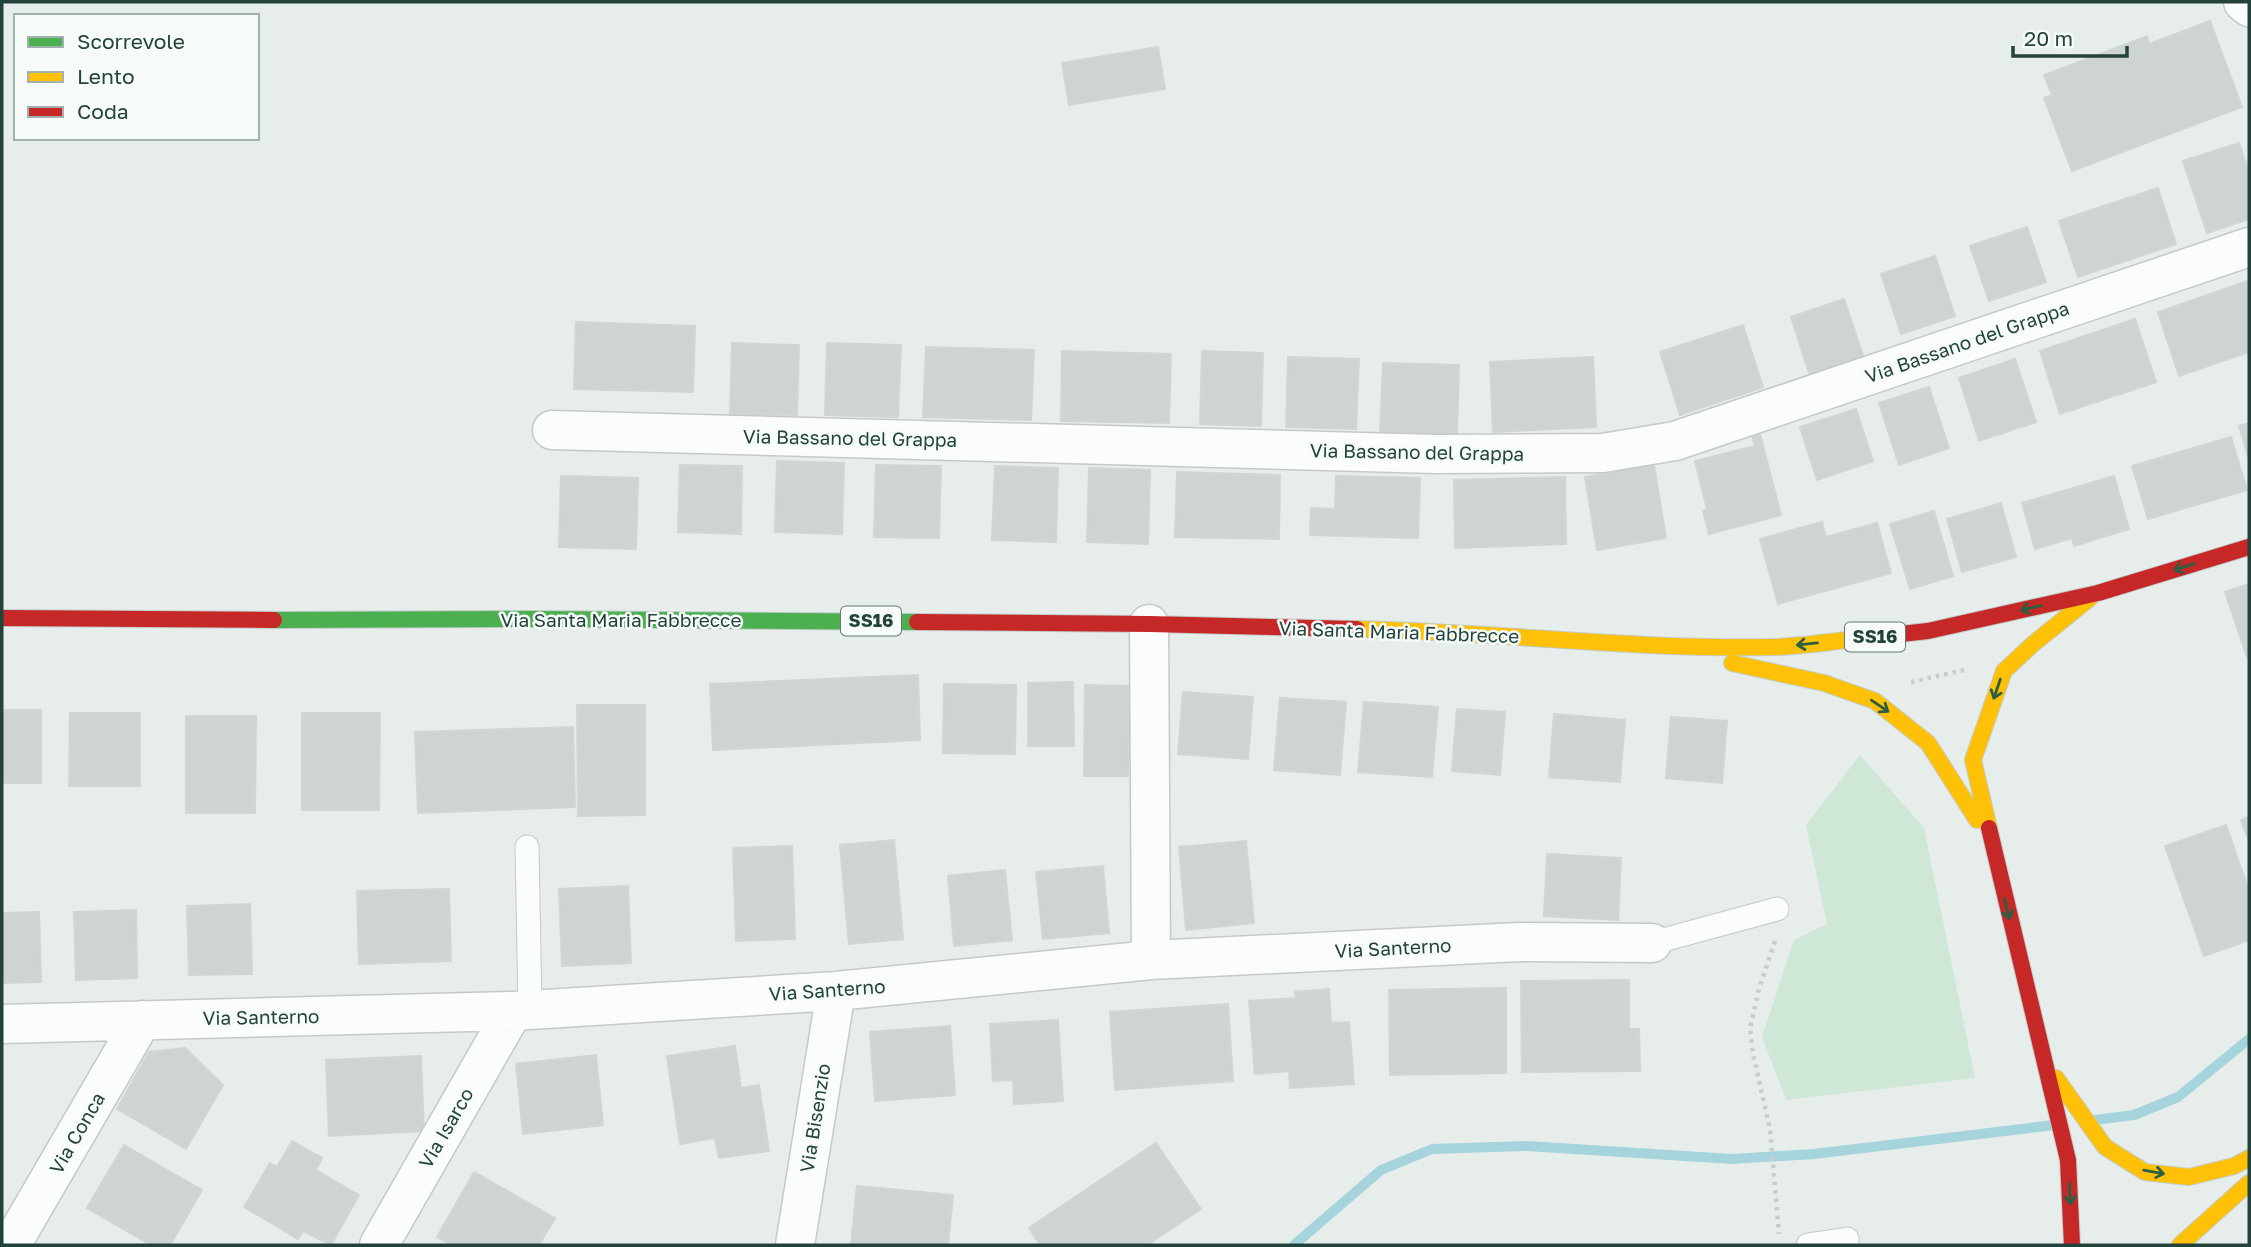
<svg xmlns="http://www.w3.org/2000/svg" width="2251" height="1247" viewBox="0 0 2251 1247" font-family="'Golos Text',sans-serif">
	<rect width="100%" height="100%" fill="#e7edea"/>
	<path fill="#cfe7d7" d="M1860,755l64,73 51,250 -189,22 -24,-63 32,-97 33,-16 -21,-99z"/>
	<g fill="none" stroke-linecap="round" stroke-linejoin="round">
		<path stroke="#a5d4dd" stroke-width="10" d="M2095,1120l39,-5 44,-18 71,-58
			M1294,1245l87,-75 51,-21 95,-3 205,13 82,-5 240,-29"/>
	</g>
	<path fill="#ced4d2" stroke="#d0d6d3" stroke-width="2" d="M2210,21l32,86 -170,64 -28,-73 8,-3 -8,-20 103,-39 2,8z
		M1158,47l7,42 -96,16 -7,-42z
		M2239,143l10,30v46l-42,14 -24,-72z
		M2158,188l18,56 -98,33 -19,-56z
		M2027,227l19,55 -57,19 -19,-55z
		M1935,256l20,60 -54,18 -20,-60z
		M2248,281l1,71 -70,24 -21,-64z
		M1844,299l20,59 -54,18 -19,-59z
		M2135,319l21,63 -96,32 -20,-63z
		M576,322l119,4 -2,66 -119,-3z
		M1743,325l20,62 -83,28 -20,-63z
		M732,343l67,2 -2,70 -67,-1z
		M827,343l74,2 -3,72 -73,-2z
		M926,347l108,3 -3,70 -108,-3z
		M1062,351l109,3 -2,69 -108,-2z
		M1202,351l61,2 -2,73 -61,-2z
		M1288,357l71,2 -3,70 -70,-2z
		M1593,357l3,70 -103,5 -3,-70z
		M2015,359l21,63 -57,19 -20,-63z
		M1383,363l76,2 -2,70 -77,-2z
		M1929,387l20,61 -50,17 -20,-62z
		M1856,409l17,52 -56,19 -17,-53z
		M2249,423v37l-10,-34z
		M1760,434l21,81 -72,19 -6,-23 4,-2 -12,-48 60,-15 -3,-10z
		M2231,437l16,53 -99,29 -16,-53z
		M777,461l67,2 -2,71 -67,-2z
		M680,465l62,1 -1,68 -63,-2z
		M876,465l65,1 -2,72 -65,-1z
		M1654,465l12,73 -69,12 -12,-73z
		M995,466l63,2 -2,74 -64,-2z
		M1089,468l61,2 -2,74 -61,-2z
		M1177,472l103,3 -1,64 -104,-2z
		M561,476l77,2 -2,71 -77,-2z
		M1336,476l84,2 -2,60 -108,-3 1,-27 24,1z
		M2114,476l15,53 -55,17 -2,-8 -37,11 -13,-46z
		M1565,477l1,67 -111,4 -1,-68z
		M2001,503l15,54 -54,15 -15,-53z
		M1934,511l19,65 -43,13 -20,-65z
		M1822,522l4,15 51,-14 14,50 -113,31 -18,-65z
		M2249,584v72l-2,1 -22,-65z
		M918,675l2,65 -207,10 -3,-66z
		M1073,682l1,64h-46v-63z
		M944,684l72,1 -1,69 -72,-1z
		M1085,685l44,1 -1,90h-44z
		M1183,692l70,5 -5,62 -70,-5z
		M1280,698l66,4 -6,73 -66,-5z
		M1364,702l74,5 -6,70 -74,-5z
		M577,705h68v110l-67,1z
		M1457,709l48,3 -5,63 -48,-4z
		M2,710h39v73h-39z
		M70,713h70v73h-71z
		M302,713h78l-1,97h-77z
		M1554,714l71,6 -5,62 -71,-5z
		M186,716h70l-1,97h-69z
		M1671,717l56,4 -5,62 -56,-5z
		M573,727l2,80 -157,6 -3,-81z
		M2249,817v24l-8,-21z
		M2226,825l23,66v49l-45,16 -39,-110z
		M894,840l9,99 -54,5 -9,-99z
		M1246,841l8,82 -68,7 -7,-83z
		M792,846l3,93 -59,2 -3,-93z
		M1547,854l74,4 -3,62 -74,-4z
		M1103,866l6,67 -66,6 -7,-67z
		M1005,870l7,70 -58,6 -6,-70z
		M628,886l3,77 -69,3 -3,-77z
		M449,889l2,72 -92,3 -2,-73z
		M250,904l2,70 -63,1 -2,-69z
		M136,910l1,68 -61,2 -2,-68z
		M39,912l2,70 -39,1v-70z
		M1629,980v49h10l1,42 -118,1 -1,-91z
		M1506,988v85l-116,2 -1,-85z
		M1329,989l2,34 18,-1 5,62 -64,4 -1,-17 -34,3 -6,-73 47,-3 -1,-6z
		M1228,1004l5,77 -118,9 -5,-78z
		M1058,1020l5,81 -49,3 -1,-24 -20,1 -3,-57z
		M950,1026l5,69 -80,6 -5,-69z
		M735,1046l6,42 18,-3 10,66 -50,7 -4,-20 -35,6 -13,-88z
		M185,1048l38,37 -37,64 -69,-40 32,-57z
		M596,1055l7,70 -80,9 -7,-70z
		M421,1056l3,75 -95,5 -3,-76z
		M292,1141l30,17 -6,12 43,25 -28,50 -28,-14 -5,8 -54,-32 26,-44 7,4z
		M1156,1143l45,66 -54,36h-107l-11,-17z
		M124,1145l78,45 -32,55h-19l-64,-37z
		M474,1172l81,46 -16,27h-87l-15,-8z
		M857,1186l96,9 -5,50h-97z"/>
	<g fill="none" stroke-linecap="round" stroke-linejoin="round">
		<g stroke="#c4cac8" stroke-width="25">
			<path id="lane" d="M527,847l3,162
				M1652,943l125,-34
				M1808,1245l39,-6"/>
		</g>
		<g stroke="#c4cac8" stroke-width="41">
			<path id="street" d="M2243,2l6,5
				M552,430l884,24 167,-1 72,-12 574,-194
				M1149,624l2,336
				M2,1024l511,-13 323,-20 315,-31 369,-18 132,1
				M11,1245l131,-225
				M379,1245l134,-234
				M795,1245l41,-254"/>
		</g>
		<g stroke="#c2ccc9" stroke-width="18">
			<path id="fast" d="M274,620l259,-1 384,3"/>
		</g>
		<g stroke="#c2ccc9" stroke-width="18">
			<path id="slow" d="M1357,629c140,3 279,21 419,18 27,-1 53,-5 79,-8
				M1732,663l92,20 51,18 53,42 49,77
				M1989,828l-16,-68 31,-89 29,-27 57,-46
				M2056,1078l49,69 40,25 44,5 45,-11 15,-8
				M2180,1245l69,-62"/>
		</g>
		<g stroke="#c2ccc9" stroke-width="18">
			<path id="jam" d="M2,618l272,2
				M917,622l232,2 208,5
				M1855,639l73,-8 170,-38 151,-46
				M1989,828l79,332 4,85"/>
		</g>
		<path stroke="#c6cecd" stroke-width="4.5" stroke-dasharray="3.5 5" stroke-linecap="butt" d="M1911,682l53,-12
			M1775,941l-16,48 -9,39 3,26 17,75 9,105"/>
		<use href="#lane" stroke="#fbfcfc" stroke-width="23"/>
		<use href="#street" stroke="#fbfcfc" stroke-width="38"/>
		<use href="#fast" stroke="#4caf50" stroke-width="16"/>
		<use href="#slow" stroke="#ffc107" stroke-width="16"/>
		<use href="#jam" stroke="#c62828" stroke-width="16"/>
	</g>
	<defs><path id="oneway-shaft" d="M-6 0H5M1.5-3L5.5 0L1.5 3" fill="none" stroke-width="1.6" stroke-linecap="round" stroke-linejoin="round" transform="scale(1.75)"/></defs>
	<g stroke="#2c5e41">
		<use href="#oneway-shaft" transform="translate(2184 567) rotate(163)"/>
		<use href="#oneway-shaft" transform="translate(2031 608) rotate(167)"/>
		<use href="#oneway-shaft" transform="translate(1807 644) rotate(174)"/>
		<use href="#oneway-shaft" transform="translate(1997 689) rotate(109)"/>
		<use href="#oneway-shaft" transform="translate(1880 706) rotate(34)"/>
		<use href="#oneway-shaft" transform="translate(2007 909) rotate(76)"/>
		<use href="#oneway-shaft" transform="translate(2154 1172) rotate(10)"/>
		<use href="#oneway-shaft" transform="translate(2070 1194) rotate(87)"/>
	</g>
	<g text-anchor="middle" stroke-width="5" stroke-linejoin="round" paint-order="stroke">
		<g fill="#f6fbf9" stroke="#627a75" stroke-width="2">
			<rect x="841" y="606.5" width="60" height="29" rx="5"/>
			<rect x="1845" y="622.5" width="60" height="29" rx="5"/>
		</g>
		<g font-size="18" font-weight="bold" fill="#22433c">
			<text x="871" y="627">SS16</text>
			<text x="1875" y="643">SS16</text>
		</g>
		<g font-size="19" fill="#22433c" stroke="#f6fbf9">
			<text transform="translate(1967 342) rotate(-19)" y="7">Via Bassano del Grappa</text>
			<text transform="translate(850 438) rotate(1)" y="7">Via Bassano del Grappa</text>
			<text transform="translate(1417 452) rotate(1)" y="7">Via Bassano del Grappa</text>
			<text x="621" y="627">Via Santa Maria Fabbrecce</text>
			<text transform="translate(1399 632) rotate(2)" y="7">Via Santa Maria Fabbrecce</text>
			<text transform="translate(1393 948) rotate(-3)" y="7">Via Santerno</text>
			<text transform="translate(827 990) rotate(-4)" y="7">Via Santerno</text>
			<text transform="translate(261 1017) rotate(-1)" y="7">Via Santerno</text>
			<text transform="translate(815 1118) rotate(-81)" y="7">Via Bisenzio</text>
			<text transform="translate(446 1128) rotate(-60)" y="7">Via Isarco</text>
			<text transform="translate(77 1133) rotate(-60)" y="7">Via Conca</text>
		</g>
	</g>
	<rect width="2251" height="1247" fill="none" stroke="#22433c" stroke-width="7"/>
	<rect x="14" y="14" width="245" height="126" fill="#f6fbf9" stroke="#a1b1ad" stroke-width="2"/>
	<rect x="28" y="37" width="35" height="10" fill="#4caf50" stroke="#a1b1ad" stroke-width="2"/>
	<text x="77" y="49" font-size="21" fill="#22433c">Scorrevole</text>
	<rect x="28" y="72" width="35" height="10" fill="#ffc107" stroke="#a1b1ad" stroke-width="2"/>
	<text x="77" y="84" font-size="21" fill="#22433c">Lento</text>
	<rect x="28" y="107" width="35" height="10" fill="#c62828" stroke="#a1b1ad" stroke-width="2"/>
	<text x="77" y="119" font-size="21" fill="#22433c">Coda</text>
	<path d="M2013 46v10h114v-10" fill="none" stroke="#22433c" stroke-width="3.5"/>
	<text x="2024" y="46" font-size="21" fill="#22433c" stroke="#f6fbf9" stroke-width="5" paint-order="stroke">20 m</text>
</svg>
